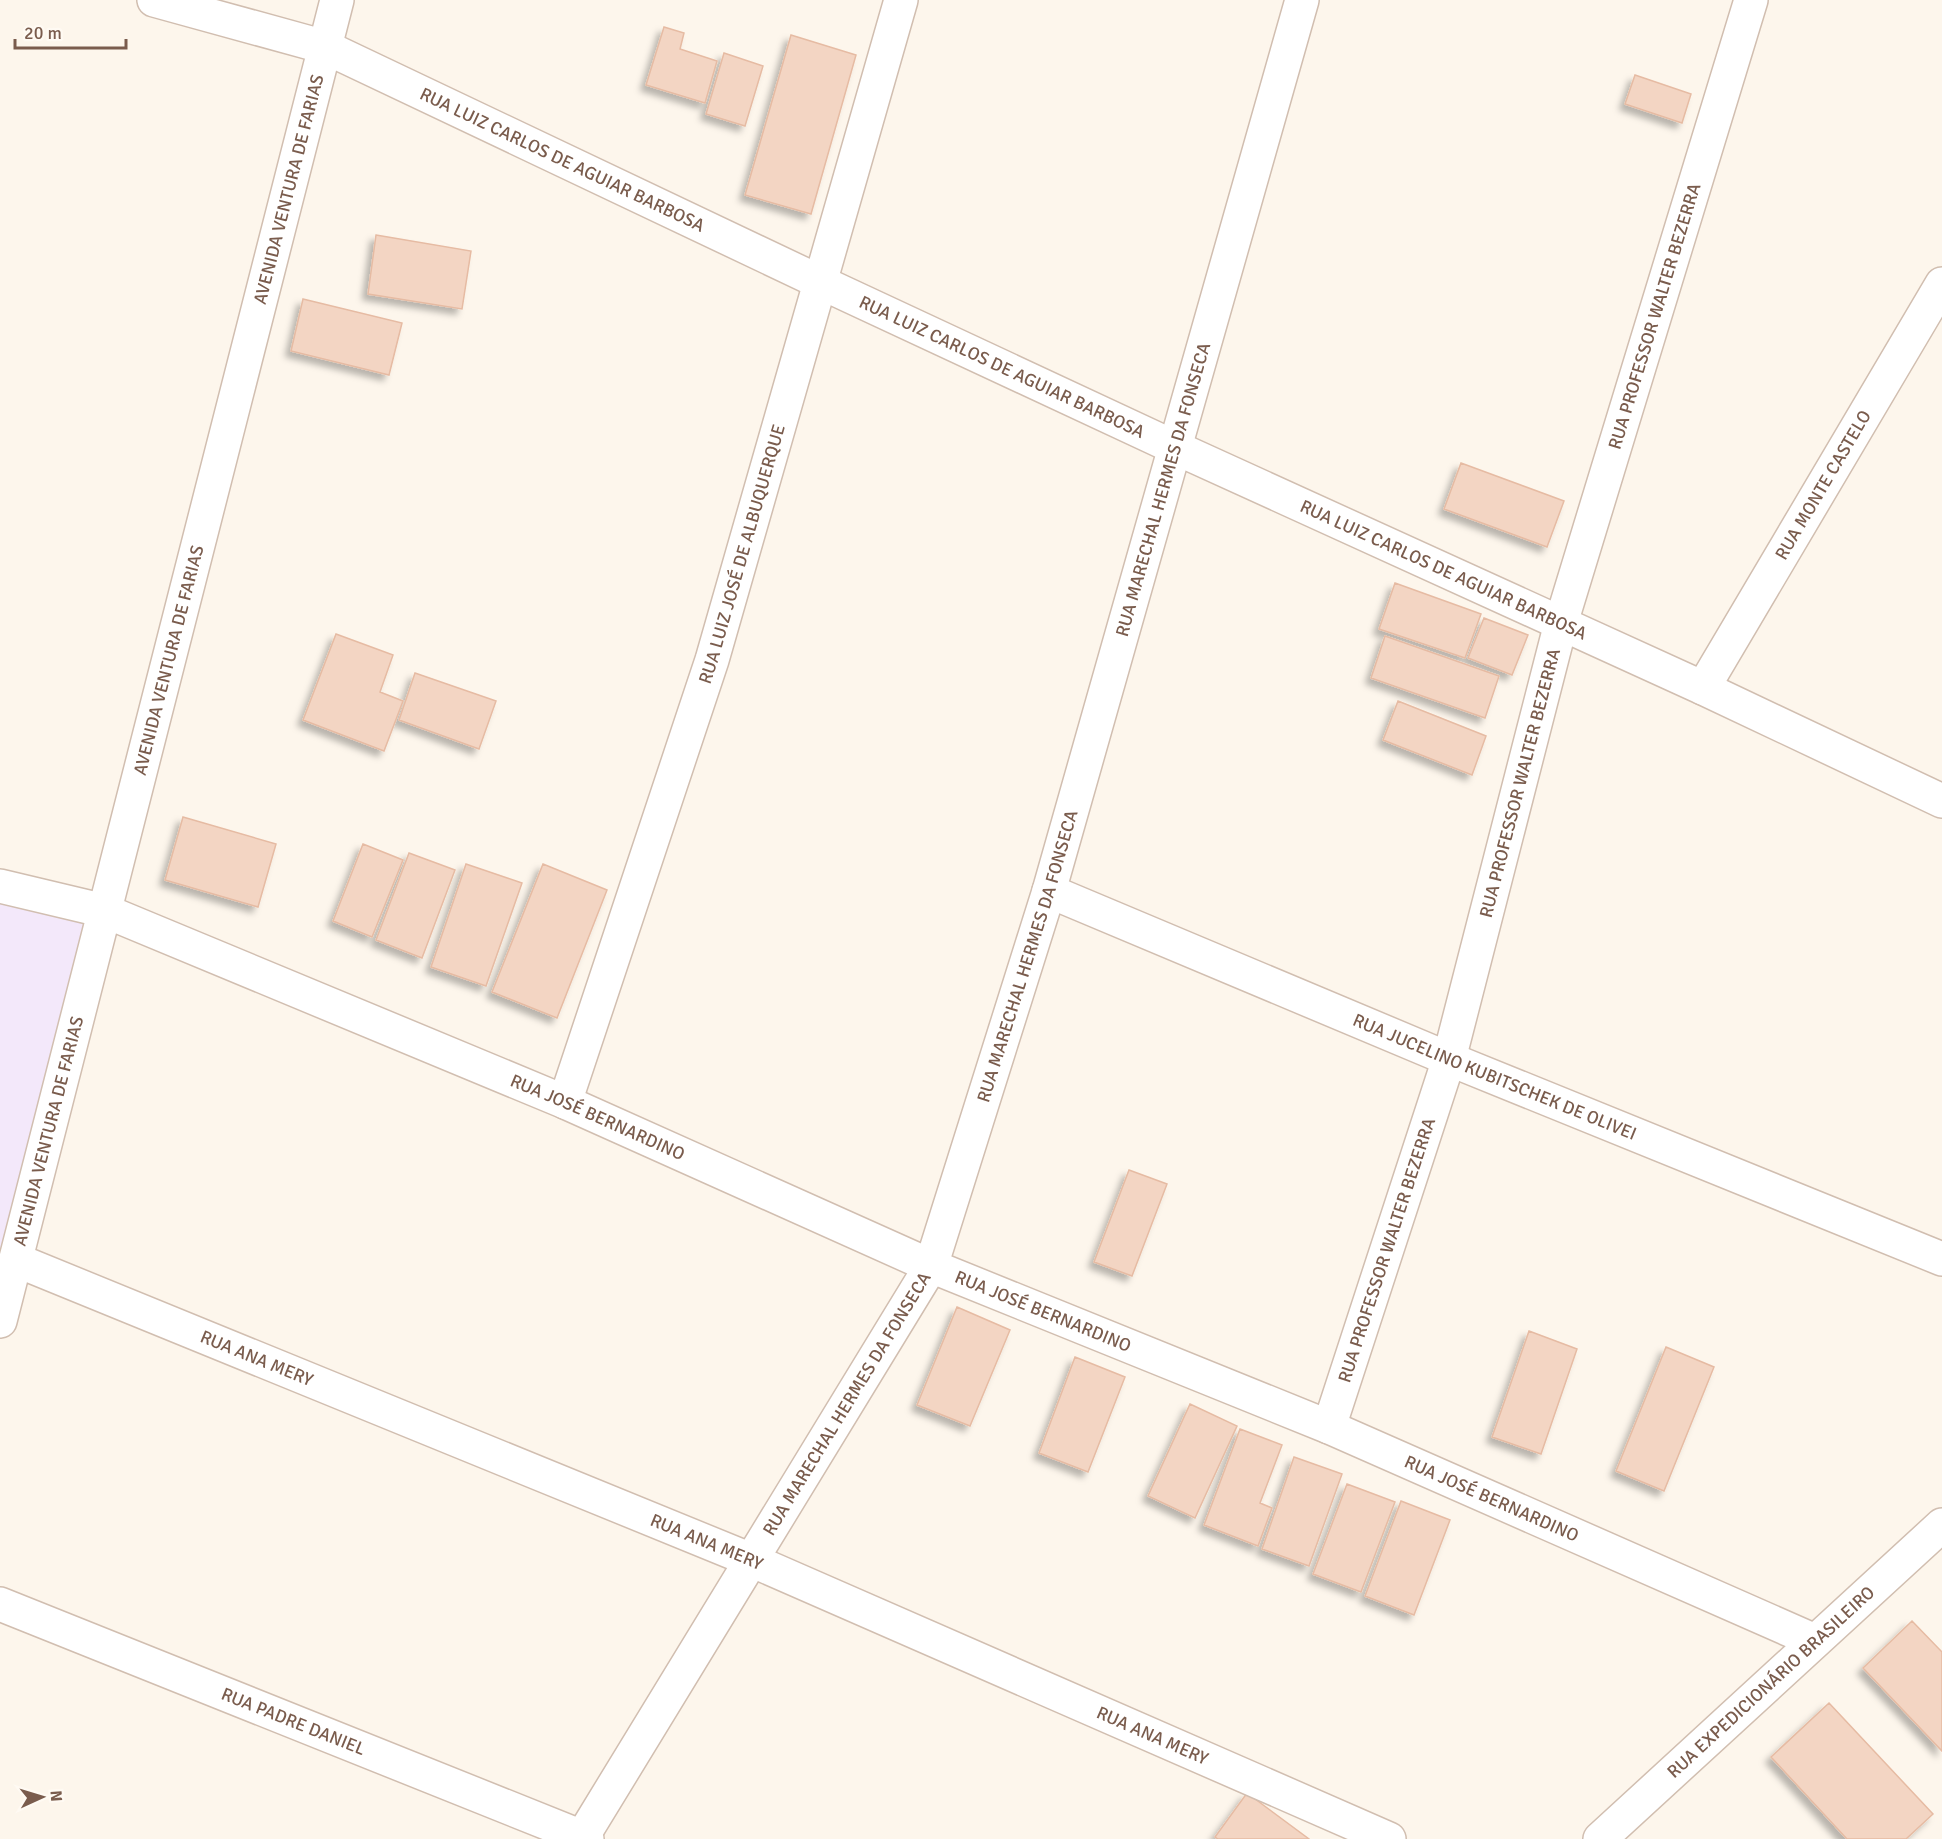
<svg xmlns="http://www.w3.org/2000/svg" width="1942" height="1839" viewBox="0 0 1942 1839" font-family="Signika,sans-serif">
	<defs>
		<filter id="shadow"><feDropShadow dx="-5.5" dy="5.5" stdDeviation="3" flood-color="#0004"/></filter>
	</defs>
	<rect width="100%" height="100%" fill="#fdf6ec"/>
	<path fill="#f3e8fa" d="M0,886l105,25 -105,410z"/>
	<path fill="#f3d5c3" stroke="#e6bba3" stroke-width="1.5" filter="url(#shadow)" d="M664,27l20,6 -4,16 37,12 -12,42 -59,-18z
		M791,35l65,20 -45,159 -66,-19z
		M724,53l39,13 -18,60 -39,-12z
		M1635,75l56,19 -9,29 -57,-19z
		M376,235l95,16 -9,58 -94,-15z
		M303,299l99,24 -13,52 -98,-24z
		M1461,463l103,38 -17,46 -103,-38z
		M1395,583l86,31 -16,44 -86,-29z
		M1484,618l44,17 -16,40 -44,-17z
		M336,634l57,21 -13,37 23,9 -19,50 -81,-31z
		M1385,636l114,40 -14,42 -114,-40z
		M415,673l81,28 -17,48 -80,-29z
		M1398,701l88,35 -14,39 -89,-35z
		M183,817l93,27 -18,63 -93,-27z
		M363,844l40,16 -31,77 -39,-16z
		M409,853l46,17 -33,88 -46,-18z
		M466,864l56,19 -36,103 -55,-19z
		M543,864l64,26 -50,128 -65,-26z
		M1129,1170l38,14 -35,92 -38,-14z
		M957,1307l53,23 -40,96 -53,-21z
		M1529,1331l48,18 -36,105 -49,-17z
		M1666,1347l48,20 -50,124 -48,-20z
		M1075,1357l50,20 -37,95 -49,-19z
		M1190,1404l47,22 -42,92 -47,-22z
		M1240,1429l42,16 -22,58 12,5 -14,38 -54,-21z
		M1294,1457l48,17 -33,92 -47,-17z
		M1347,1484l48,18 -34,90 -48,-18z
		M1401,1501l49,19 -36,95 -49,-19z
		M1912,1621l30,31v99l-79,-83z
		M1829,1703l104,111 -27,25h-59l-76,-82z
		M1247,1793l62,46h-91l-3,-2z"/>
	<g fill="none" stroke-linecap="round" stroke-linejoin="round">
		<g stroke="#d1beb0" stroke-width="36">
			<g id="minor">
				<path id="s1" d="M154,0l171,47 495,235 356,166 527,240 239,113"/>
				<path id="s2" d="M1703,688l239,-404"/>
				<path id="s3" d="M0,886l105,25 460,191 366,164 398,161 486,214"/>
				<path id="s4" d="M1049,891l400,168 493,200"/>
				<path id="s5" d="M565,1102l147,-442 189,-660"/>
				<path id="s6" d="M16,1260l735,300 638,279"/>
				<path id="s7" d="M1329,1427l120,-368 112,-436 190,-623"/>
				<path id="s8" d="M0,1604l587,235"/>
				<path id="s9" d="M581,1839l350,-573 118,-375 253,-891"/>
			</g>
		</g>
		<g stroke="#d1beb0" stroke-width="36">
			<g id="tertiary">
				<path id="s10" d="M0,1321l337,-1321"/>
				<path id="s11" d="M1600,1839l342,-314"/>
			</g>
		</g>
		<use href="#minor" stroke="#fff" stroke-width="33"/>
		<use href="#tertiary" stroke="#fff" stroke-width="33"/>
	</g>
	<g text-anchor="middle" stroke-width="4.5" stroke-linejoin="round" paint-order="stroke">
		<g font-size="18" fill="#7a5c4d" stroke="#fffaf3">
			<text dy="6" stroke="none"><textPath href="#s1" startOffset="440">RUA LUIZ CARLOS DE AGUIAR BARBOSA</textPath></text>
			<text dy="6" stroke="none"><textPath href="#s10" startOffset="1168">AVENIDA VENTURA DE FARIAS</textPath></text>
			<text dy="6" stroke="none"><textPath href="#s7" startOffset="1158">RUA PROFESSOR WALTER BEZERRA</textPath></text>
			<text dy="6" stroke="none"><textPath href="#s1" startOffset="926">RUA LUIZ CARLOS DE AGUIAR BARBOSA</textPath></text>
			<text dy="6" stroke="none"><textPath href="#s2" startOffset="236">RUA MONTE CASTELO</textPath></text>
			<text dy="6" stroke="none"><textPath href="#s9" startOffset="1482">RUA MARECHAL HERMES DA FONSECA</textPath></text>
			<text dy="6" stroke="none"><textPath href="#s5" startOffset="576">RUA LUIZ JOSÉ DE ALBUQUERQUE</textPath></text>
			<text dy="6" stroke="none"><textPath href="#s1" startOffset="1412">RUA LUIZ CARLOS DE AGUIAR BARBOSA</textPath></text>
			<text dy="6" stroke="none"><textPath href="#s10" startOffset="682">AVENIDA VENTURA DE FARIAS</textPath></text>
			<text dy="6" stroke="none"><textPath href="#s7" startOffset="672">RUA PROFESSOR WALTER BEZERRA</textPath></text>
			<text dy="6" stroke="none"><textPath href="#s9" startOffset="996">RUA MARECHAL HERMES DA FONSECA</textPath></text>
			<text dy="6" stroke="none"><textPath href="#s4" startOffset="483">RUA JUCELINO KUBITSCHEK DE OLIVEI</textPath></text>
			<text dy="6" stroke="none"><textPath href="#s3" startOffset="642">RUA JOSÉ BERNARDINO</textPath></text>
			<text dy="6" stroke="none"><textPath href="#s10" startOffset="196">AVENIDA VENTURA DE FARIAS</textPath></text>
			<text dy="6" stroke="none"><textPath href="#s7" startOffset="186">RUA PROFESSOR WALTER BEZERRA</textPath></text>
			<text dy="6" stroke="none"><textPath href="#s3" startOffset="1128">RUA JOSÉ BERNARDINO</textPath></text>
			<text dy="6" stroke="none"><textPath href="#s6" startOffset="260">RUA ANA MERY</textPath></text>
			<text dy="6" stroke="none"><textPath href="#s9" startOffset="510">RUA MARECHAL HERMES DA FONSECA</textPath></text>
			<text dy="6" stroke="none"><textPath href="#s3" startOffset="1614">RUA JOSÉ BERNARDINO</textPath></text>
			<text dy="6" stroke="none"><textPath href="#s6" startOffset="746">RUA ANA MERY</textPath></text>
			<text dy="6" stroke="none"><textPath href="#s11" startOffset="232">RUA EXPEDICIONÁRIO BRASILEIRO</textPath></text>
			<text dy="6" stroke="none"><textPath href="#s8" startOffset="316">RUA PADRE DANIEL</textPath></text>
			<text dy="6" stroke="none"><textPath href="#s6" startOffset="1232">RUA ANA MERY</textPath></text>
		</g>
	</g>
	<g transform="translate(42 1797) rotate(86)" stroke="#fffaf3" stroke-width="4.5" paint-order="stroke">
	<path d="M0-4.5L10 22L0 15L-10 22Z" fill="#7a5c4d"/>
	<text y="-9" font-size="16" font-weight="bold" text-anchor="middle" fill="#7a5c4d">N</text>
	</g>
	<path d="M15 39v9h111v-9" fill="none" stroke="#7a5c4d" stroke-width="3"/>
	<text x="24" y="39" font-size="18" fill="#7a5c4d" stroke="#fffaf3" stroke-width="4.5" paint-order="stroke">20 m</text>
</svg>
